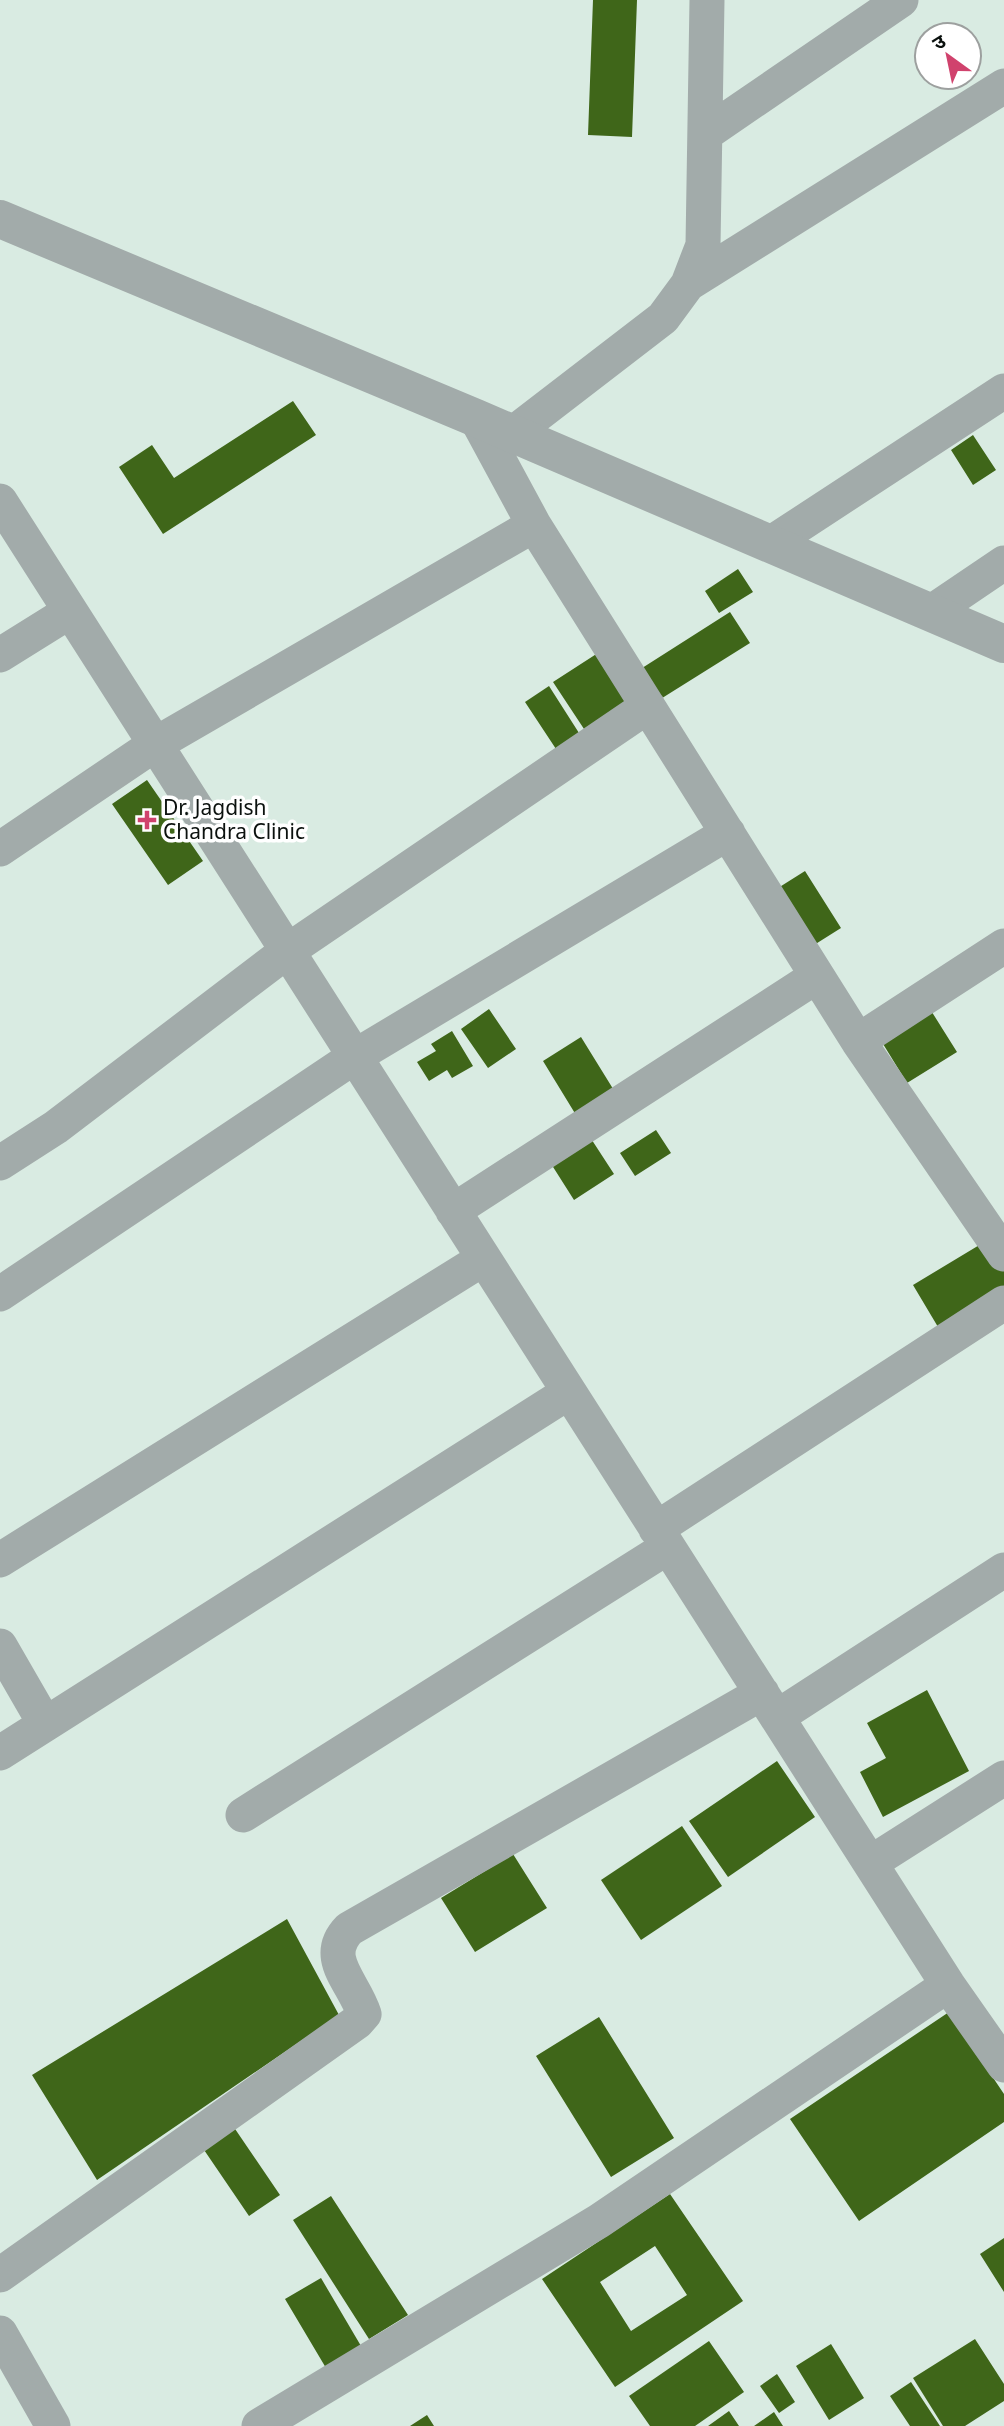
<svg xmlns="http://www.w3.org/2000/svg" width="1004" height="2426" viewBox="0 0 1004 2426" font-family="'Noto Sans','Noto Sans Devanagari',sans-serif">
	<rect width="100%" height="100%" fill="#d9ebe2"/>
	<path fill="#3f6619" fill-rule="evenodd" d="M593,0h44l-5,137 -44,-2z
		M293,401l23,34 -153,99 -44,-67 33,-22 22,33z
		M973,435l23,35 -23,15 -22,-35z
		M738,569l15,23 -34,21 -14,-22z
		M730,612l20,31 -91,57 -20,-30z
		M601,651l33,51 -48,30 -33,-50z
		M549,686l30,47 -23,16 -31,-47z
		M147,780l56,81 -35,24 -56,-81z
		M805,871l36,57 -27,17 -36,-57z
		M489,1009l27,40 -28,19 -27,-39z
		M930,1009l27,43 -50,31 -27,-44z
		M452,1031l21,35 -21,12 -5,-8 -18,11 -12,-19 19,-11 -5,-7z
		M581,1037l34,55 -39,23 -33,-54z
		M656,1130l15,23 -36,23 -15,-23z
		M588,1134l26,40 -40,26 -26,-41z
		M986,1241l18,30v23l-63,38 -28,-47z
		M927,1690l42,81 -86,46 -23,-45 26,-14 -19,-35z
		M777,1761l38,56 -87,60 -39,-56z
		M682,1826l40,60 -81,54 -40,-60z
		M513,1854l34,54 -72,44 -34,-54z
		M287,1919l52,96 -242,165 -65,-105z
		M949,2012l55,82v28l-145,99 -69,-102z
		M599,2017l75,121 -63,39 -75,-121z
		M231,2123l49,72 -31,21 -49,-72z
		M670,2194l73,107 -128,86 -73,-108zM655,2246l32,49 -56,36 -31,-49z
		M331,2196l77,119 -39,24 -76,-119z
		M1004,2238v54l-24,-38z
		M321,2278l40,68 -35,22 -41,-69z
		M975,2339l29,45v17l-39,25h-22l-30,-48z
		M709,2341l35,51 -49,34h-45l-21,-30z
		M831,2344l33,54 -35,22 -33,-54z
		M777,2374l18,28 -16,11 -19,-27z
		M911,2382l29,44h-30l-20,-30z
		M729,2411l10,15h-31z
		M774,2412l9,14h-29z
		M427,2415l7,11h-24z"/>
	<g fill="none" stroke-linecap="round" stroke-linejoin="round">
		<path stroke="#a2abaa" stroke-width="35" d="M705,134l196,-134
			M688,284l316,-198
			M476,418l58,107 324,516 146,213
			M511,435l152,-117 25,-34 15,-39 4,-245
			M0,501l948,1484 56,80
			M770,544l234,-153
			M933,611l71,-48
			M0,655l69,-43
			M0,849l154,-104 380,-220
			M858,1041l146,-95
			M0,1163l56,-36 230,-175 362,-246
			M453,1211l364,-235
			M0,1294l354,-237 374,-224
			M656,1529l348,-226
			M0,1560l483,-301
			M0,1646l45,78
			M777,1717l227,-147
			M0,1753l569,-361
			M243,1815l425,-268
			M872,1862l132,-84
			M0,2275l357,-253 7,-8c-10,-32 -43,-56 -15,-85l413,-236
			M0,2333l53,93
			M259,2426l340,-205 349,-236"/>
		<path stroke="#a2abaa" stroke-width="38" d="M0,219l476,199 528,226"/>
	</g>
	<path fill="#d0426d" stroke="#fff" stroke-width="2.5" d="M143.5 809.5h7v7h7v7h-7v7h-7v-7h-7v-7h7z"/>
	<g text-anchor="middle" stroke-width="7" stroke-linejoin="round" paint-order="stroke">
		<g font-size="21" fill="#0b110e" stroke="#fff" text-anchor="start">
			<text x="163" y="815">Dr. Jagdish<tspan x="163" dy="24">Chandra Clinic</tspan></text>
		</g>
	</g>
	<g transform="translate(948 56) rotate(327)"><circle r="33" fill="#ffffff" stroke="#9da09f" stroke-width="2"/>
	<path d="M0-5L12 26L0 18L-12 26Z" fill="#d0426d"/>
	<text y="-10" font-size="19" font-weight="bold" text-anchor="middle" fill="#0b110e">उ</text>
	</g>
</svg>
